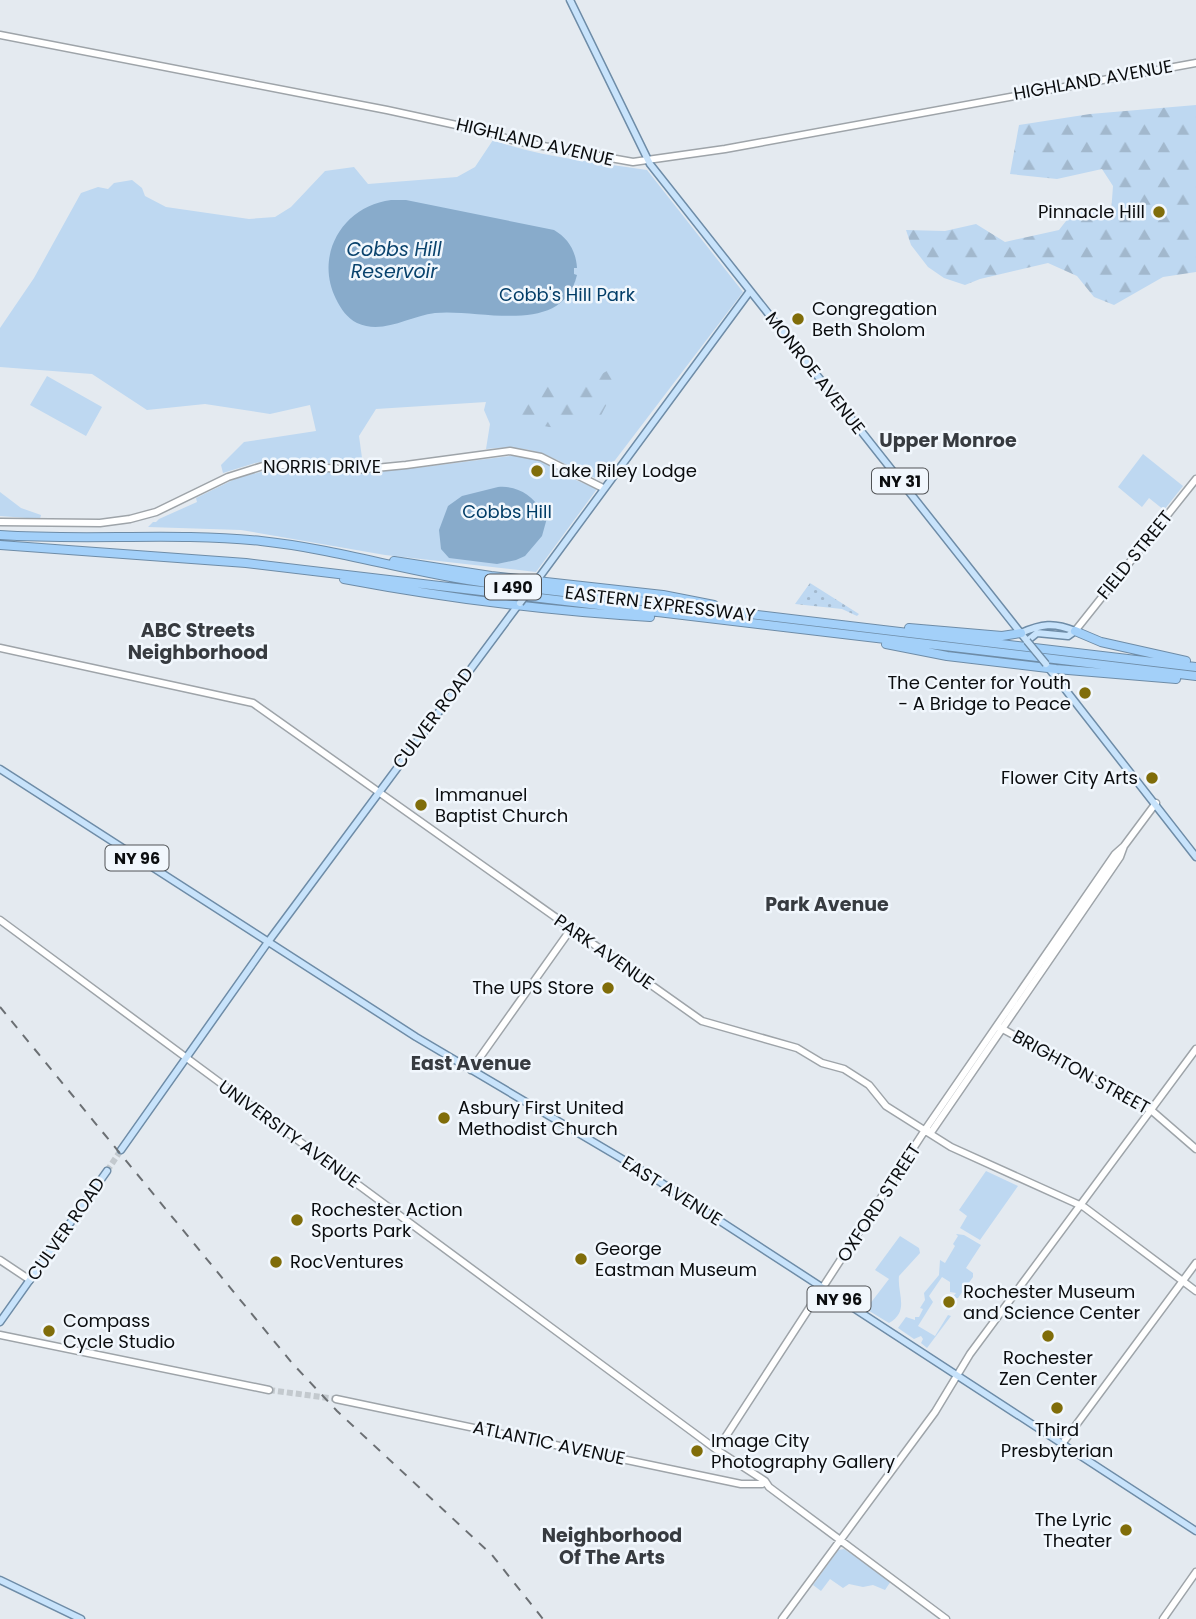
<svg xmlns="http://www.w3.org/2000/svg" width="1196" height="1619" viewBox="0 0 1196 1619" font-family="Poppins,sans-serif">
	<defs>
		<pattern id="forest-firs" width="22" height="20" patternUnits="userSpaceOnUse" patternTransform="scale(1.75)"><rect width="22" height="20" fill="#bed8f1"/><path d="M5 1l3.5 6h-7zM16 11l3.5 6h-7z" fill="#a2b8cd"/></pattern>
		<pattern id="garden-dots" width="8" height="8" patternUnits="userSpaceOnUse" patternTransform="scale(1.75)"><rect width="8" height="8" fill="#bed8f1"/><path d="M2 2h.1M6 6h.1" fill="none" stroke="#a2b8cd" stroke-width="1.8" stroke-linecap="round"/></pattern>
	</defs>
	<rect width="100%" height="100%" fill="#e4eaf0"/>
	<path fill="#bed8f1" d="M493,140c49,18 103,22 154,30l96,122 -143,188c-47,-19 -59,-37 -114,-31l4,-25 -6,-14 2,-8 -110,7 -17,27 4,29 -89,-5 -19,3 -32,10 -2,-8 23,-23 72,-11 -6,-26 -40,9 -65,-10 -58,6 -55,-36 -92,-7v-39l34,-50 47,-85 17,-6 10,2 6,-6 18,-3 10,8 3,8 21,11 83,12 26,-2 16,-10 34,-36 29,-4 14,17 89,-7 18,-10z
		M47,376l55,31 -16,29 -56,-31z
		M1143,454l40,32 -19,24 -15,-12 -7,9 -24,-20z
		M518,455l21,4 32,19 26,11 -61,83 -151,-17 -144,-25 -93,-3 5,-5h3l3,-3 38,-17 -1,-4 41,-20 39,-10 82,4 66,-5z
		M0,492l21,16 20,7 -1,4 -40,-3z
		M986,1171l32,15 -38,54 -20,-12 7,-12 -8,-6z
		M956,1234l8,1 17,10 -15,23 7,5v4l-15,21 -7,1 5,-6 -6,-1v-10l-8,-5 -13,19 4,6 -15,24 17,10 13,-21 3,1 -24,32 -6,-5 2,-4 -2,-3 -7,3 -16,-11 8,-11 9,3v-3h4l4,-8 -3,-1 5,-8 -1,-7 15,-18 1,-15 5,3 10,-17 -2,-2 5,-8z
		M900,1236l19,12 1,5 -21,23c-2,18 11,35 -10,47l-23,-14 23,-30 -14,-9z
		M844,1549l47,32 -6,9 -12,-5 -10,2 -14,-3 -6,4 -13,-9 -9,12 -8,-6 25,-35z"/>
	<path fill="url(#forest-firs)" d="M1196,105v167l-33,5 -49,28 -20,-8 -17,-21 -29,-13 -68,16 -15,6 -21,-7 -16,-11 -17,-22 -5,-15 39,1 31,-7 29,18 54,-12 14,-18 38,1 2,-27 -11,-17 -45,10 -47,-5 9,-49 71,-11z
		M614,367l8,22 -12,9 -13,25 -20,-4c-22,18 -45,3 -68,-8 9,-18 17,-29 38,-28l8,10 7,3z"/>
	<path fill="url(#garden-dots)" d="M810,583l49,31 -2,2 -15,-7 -47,-5z"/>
	<path fill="#88abcb" d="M391,200h15l148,30c14,8 22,21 23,38h-3v6l3,1c-15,63 -98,33 -142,38 -26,3 -52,22 -78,10 -10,-5 -16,-14 -21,-24 -22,-44 7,-93 55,-99z
		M498,487c23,-2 38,12 49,31l-5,18 -17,20 -9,4 -19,4 -48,-6 -8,-9 -2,-19 9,-24 14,-10z"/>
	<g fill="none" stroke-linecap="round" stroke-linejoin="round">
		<path stroke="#c3c9ce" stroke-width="6" stroke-dasharray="6 3" stroke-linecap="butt" d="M269,1390l67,9"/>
		<path stroke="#c3c9ce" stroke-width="6" stroke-dasharray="6 3" stroke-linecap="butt" d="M107,1171l14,-21"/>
		<g stroke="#9ea4a9" stroke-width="9">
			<path id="secondary" d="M0,35l387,75 97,21 31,10 118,21 92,-13 471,-86
				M0,522l100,1 30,-4 26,-7 72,-35 35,-11 22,-1 70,5 51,-5 104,-14 31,6 62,31
				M1075,631l121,-152
				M0,648l253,55 449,318 95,27 25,15 22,6 25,16 17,21 65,41 133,60 112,84
				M0,920l717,530 48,31 4,6 177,132
				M999,1027l152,83 45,39
				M471,1070l100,-141
				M926,1132l6,-1 188,-274 4,-11
				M0,1260l30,20
				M0,1335l269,55
				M336,1399l405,85h21
				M1062,1444l134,-181
				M717,1450l210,-323 188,-273 9,-8 32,-43
				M782,1619l153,-207 35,-58 226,-305
				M1163,1619l33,-47"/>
		</g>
		<g stroke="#6e8ca7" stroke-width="9">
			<path id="primary" d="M570,0l80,164 377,477 10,-8 31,3 7,-5
				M535,583l215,-292
				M1021,633c20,-9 33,-11 54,-2
				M1047,666l149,191
				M0,769l416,268 235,139 545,355
				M121,1150l147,-208 251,-338
				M0,1322l107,-151
				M0,1580l81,39"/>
		</g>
		<g stroke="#6e8ca7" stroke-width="10">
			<path id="highway" d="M0,535c87,6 175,-3 261,6 76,8 150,32 226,42l709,84
				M0,545l246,18 950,113
				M394,561l97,15 172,19 51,10
				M344,579c101,19 204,32 306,38
				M909,628l93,8 19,-3
				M1075,631l26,11 85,19
				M886,644l61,12 109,13 120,10"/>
		</g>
		<use href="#secondary" stroke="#fff" stroke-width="6"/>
		<use href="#primary" stroke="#c8e3fb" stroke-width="6"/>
		<use href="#highway" stroke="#a3d0f9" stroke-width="8"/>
		<path stroke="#6b6f73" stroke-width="2" stroke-dasharray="9 9" stroke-linecap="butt" d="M0,1007l292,356 45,48 155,144 51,64"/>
		<g stroke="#6e8ca7" stroke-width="9" stroke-linecap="butt">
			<path id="primary-bridge" d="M520,603l15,-20
				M1027,641l19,23"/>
		</g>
		<use href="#primary-bridge" stroke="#c8e3fb" stroke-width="6"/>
	</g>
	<g fill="#806d0a" stroke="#f1f7fd" stroke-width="2.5">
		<circle cx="1159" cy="212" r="7"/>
		<circle cx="798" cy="319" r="7"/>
		<circle cx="537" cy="471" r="7"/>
		<circle cx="1085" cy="693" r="7"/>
		<circle cx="1152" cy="778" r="7"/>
		<circle cx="421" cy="805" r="7"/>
		<circle cx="608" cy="988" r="7"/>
		<circle cx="444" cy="1118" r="7"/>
		<circle cx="297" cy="1220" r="7"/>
		<circle cx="581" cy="1259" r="7"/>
		<circle cx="276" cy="1262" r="7"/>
		<circle cx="949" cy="1302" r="7"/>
		<circle cx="49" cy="1331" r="7"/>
		<circle cx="1048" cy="1336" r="7"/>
		<circle cx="1057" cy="1408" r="7"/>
		<circle cx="697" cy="1451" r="7"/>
		<circle cx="1126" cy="1530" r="7"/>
	</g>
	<g text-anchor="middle" stroke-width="5" stroke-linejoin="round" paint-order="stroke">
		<g fill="#f1f7fd" stroke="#505356" stroke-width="2">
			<rect x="872" y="468.5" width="56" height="25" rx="5"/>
			<rect x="485" y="574.5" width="56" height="25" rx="5"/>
			<rect x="105.5" y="845.5" width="63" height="25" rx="5"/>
			<rect x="807.5" y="1286.5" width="63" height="25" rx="5"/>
		</g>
		<g font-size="16" font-weight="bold" fill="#0b0d0f">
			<text x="900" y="487">NY 31</text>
			<text x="513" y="593">I 490</text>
			<text x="137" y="864">NY 96</text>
			<text x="839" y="1305">NY 96</text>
		</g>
		<g font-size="18" fill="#0b0d0f" stroke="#f1f7fd">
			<text transform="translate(1093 80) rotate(-10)" y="6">HIGHLAND AVENUE</text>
			<text transform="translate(535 142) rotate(13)" y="6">HIGHLAND AVENUE</text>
			<text transform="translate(815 373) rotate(52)" y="6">MONROE AVENUE</text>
			<text x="322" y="473">NORRIS DRIVE</text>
			<text transform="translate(1135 555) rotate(-51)" y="6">FIELD STREET</text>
			<text transform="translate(660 604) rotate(7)" y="6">EASTERN EXPRESSWAY</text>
			<text transform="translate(433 718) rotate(-53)" y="6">CULVER ROAD</text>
			<text transform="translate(604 952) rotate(35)" y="6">PARK AVENUE</text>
			<text transform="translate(1081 1072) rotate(29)" y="6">BRIGHTON STREET</text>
			<text transform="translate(289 1134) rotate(36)" y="6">UNIVERSITY AVENUE</text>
			<text transform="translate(672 1191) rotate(32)" y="6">EAST AVENUE</text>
			<text transform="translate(879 1203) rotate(-57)" y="6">OXFORD STREET</text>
			<text transform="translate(66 1229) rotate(-55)" y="6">CULVER ROAD</text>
			<text transform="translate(549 1443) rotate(12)" y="6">ATLANTIC AVENUE</text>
		</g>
		<g font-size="18" fill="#0b0d0f" stroke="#f1f7fd" text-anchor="start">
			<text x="1145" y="218" text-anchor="end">Pinnacle Hill</text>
			<text x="812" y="315">Congregation<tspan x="812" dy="21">Beth Sholom</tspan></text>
			<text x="551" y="477">Lake Riley Lodge</text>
			<text x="1071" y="689" text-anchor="end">The Center for Youth<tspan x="1071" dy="21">- A Bridge to Peace</tspan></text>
			<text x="1138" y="784" text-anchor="end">Flower City Arts</text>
			<text x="435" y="801">Immanuel<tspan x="435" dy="21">Baptist Church</tspan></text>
			<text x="594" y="994" text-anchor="end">The UPS Store</text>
			<text x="458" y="1114">Asbury First United<tspan x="458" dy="21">Methodist Church</tspan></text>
			<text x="311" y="1216">Rochester Action<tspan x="311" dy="21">Sports Park</tspan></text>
			<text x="595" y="1255">George<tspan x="595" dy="21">Eastman Museum</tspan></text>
			<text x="290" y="1268">RocVentures</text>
			<text x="963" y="1298">Rochester Museum<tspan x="963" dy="21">and Science Center</tspan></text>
			<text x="63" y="1327">Compass<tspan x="63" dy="21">Cycle Studio</tspan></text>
			<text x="1048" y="1364" text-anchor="middle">Rochester<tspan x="1048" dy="21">Zen Center</tspan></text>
			<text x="1057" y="1436" text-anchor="middle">Third<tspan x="1057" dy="21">Presbyterian</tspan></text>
			<text x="711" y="1447">Image City<tspan x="711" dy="21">Photography Gallery</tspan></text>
			<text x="1112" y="1526" text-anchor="end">The Lyric<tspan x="1112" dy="21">Theater</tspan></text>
		</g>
		<g font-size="18" fill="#023d67" stroke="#f1f7fd">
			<text x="567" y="301">Cobb's Hill Park</text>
			<text x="507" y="518">Cobbs Hill</text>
		</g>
		<g font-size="19" font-style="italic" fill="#0a436d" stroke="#f1f7fd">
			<text x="394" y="256">Cobbs Hill<tspan x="394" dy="22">Reservoir</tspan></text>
		</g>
		<g font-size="19" font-weight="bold" fill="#373b40" stroke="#f1f7fd">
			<text x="948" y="447">Upper Monroe</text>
			<text x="198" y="637">ABC Streets<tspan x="198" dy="22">Neighborhood</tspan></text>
			<text x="827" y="911">Park Avenue</text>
			<text x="471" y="1070">East Avenue</text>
			<text x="612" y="1542">Neighborhood<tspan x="612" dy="22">Of The Arts</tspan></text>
		</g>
	</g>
</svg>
